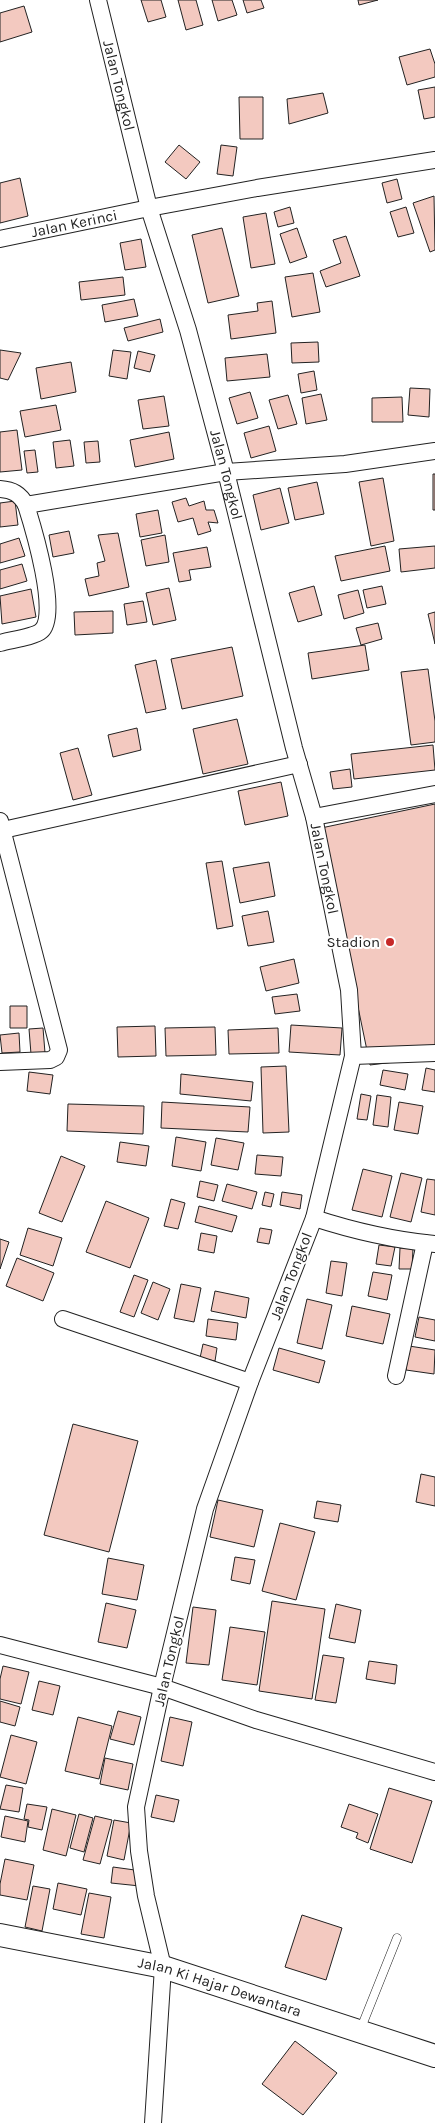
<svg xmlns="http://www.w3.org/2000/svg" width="435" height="2123" viewBox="0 0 435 2123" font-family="Karla,sans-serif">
	<rect width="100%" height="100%" fill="#fff"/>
	<path fill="#f3c9c0" stroke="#222" d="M141,0h20l5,17 -18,5z
		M178,0h18l7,25 -17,5z
		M212,0h20l5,15 -19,6z
		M243,0h18l3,8 -17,5z
		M358,0h20l-19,5z
		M24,6l8,26 -32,10v-29z
		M430,49l5,15v13l-28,8 -8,-28z
		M435,87v30l-11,2 -6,-29z
		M323,93l5,20 -39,11 -2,-25z
		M239,97h24v42h-23z
		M179,145l21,17 -14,17 -21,-17z
		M221,145l16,2 -4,29 -16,-2z
		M20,178l8,38 -28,7v-40z
		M397,179l5,20 -15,4 -5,-20z
		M434,196l1,54 -5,2 -17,-49z
		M290,207l4,16 -16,4 -4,-15z
		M406,207l8,26 -16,4 -8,-25z
		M266,213l9,51 -24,4 -8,-51z
		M222,228l17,68 -31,7 -16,-68z
		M297,228l10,29 -17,6 -10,-29z
		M346,236l14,40 -34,11 -6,-16 21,-8 -8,-23z
		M141,239l5,28 -21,3 -5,-27z
		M313,273l7,39 -28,5 -7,-40z
		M123,277l2,18 -44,5 -2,-18z
		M134,299l4,17 -33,6 -3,-17z
		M272,301l4,32 -45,6 -3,-24 30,-4 -1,-8z
		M160,319l3,13 -35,9 -4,-13z
		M318,342l1,20 -27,1 -1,-20z
		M0,350l21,3 -13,27 -8,-2z
		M113,350l18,2 -4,27 -18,-3z
		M138,351l17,4 -5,17 -16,-4z
		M267,354l3,23 -43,4 -2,-23z
		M71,362l5,30 -35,7 -5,-31z
		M314,371l3,19 -16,3 -3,-19z
		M410,388l20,1 -1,28 -21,-2z
		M250,392l8,26 -21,6 -8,-26z
		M321,394l6,26 -21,4 -4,-26z
		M288,395l9,29 -19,5 -9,-29z
		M164,396l5,30 -26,3 -5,-29z
		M402,397l1,25h-31v-24z
		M56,405l5,25 -36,7 -5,-26z
		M269,426l7,25 -25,7 -7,-25z
		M17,430l5,40 -22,2v-40z
		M169,432l5,27 -39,8 -5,-27z
		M70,440l4,26 -18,2 -3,-26z
		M98,441l2,21 -14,1 -2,-21z
		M35,450l3,22 -11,1 -3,-22z
		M433,474h2v36h-2z
		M383,478l11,63 -23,5 -12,-64z
		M317,482l7,32 -29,6 -7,-32z
		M280,488l9,35 -28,7 -8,-35z
		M186,498l3,8 15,-5 2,9h8l4,13 -10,-1 3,9 -13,4 -5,-17 -15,4 -6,-20z
		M15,501l3,24 -18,2v-24z
		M158,510l4,23 -22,4 -4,-23z
		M69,531l5,22 -21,4 -4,-22z
		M118,533l11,54 -40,9 -4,-17 14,-3 -2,-13 8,-2 -7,-26z
		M165,535l4,27 -23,4 -5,-26z
		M19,538l6,18 -25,7v-19z
		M385,546l5,25 -49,10 -6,-25z
		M435,546v22l-34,4 -2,-23z
		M207,547l4,20 -22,3 2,10 -12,2 -6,-29z
		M22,564l5,17 -27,8v-19z
		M314,586l8,29 -24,7 -9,-29z
		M382,586l4,18 -19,4 -4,-18z
		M169,588l7,32 -23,5 -7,-32z
		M31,589l5,28 -34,7 -2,-28z
		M358,590l6,23 -20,6 -6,-24z
		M143,601l4,21 -20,3 -3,-21z
		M113,611v22l-38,2 -1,-23z
		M435,612v32l-7,-30z
		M378,623l4,16 -21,6 -5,-17z
		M365,645l4,25 -57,9 -4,-26z
		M232,647l11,49 -61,13 -11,-50z
		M156,660l10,49 -20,4 -11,-48z
		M428,669l7,52v21l-24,3 -10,-73z
		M237,719l11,45 -45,10 -10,-45z
		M137,728l4,22 -28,7 -5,-22z
		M433,745l2,25 -81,9 -3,-25z
		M78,748l14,47 -19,5 -13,-47z
		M350,769l2,18 -19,2 -3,-17z
		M281,782l7,34 -43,9 -7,-34z
		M435,804v253l-65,8 -49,-237z
		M222,861l11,65 -16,3 -11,-66z
		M269,862l6,34 -35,7 -7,-35z
		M268,911l6,31 -26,4 -6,-30z
		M294,959l5,24 -33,8 -6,-24z
		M297,994l3,17 -25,3 -3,-17z
		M10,1006h17v22h-17z
		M291,1025l51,3 -2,27 -51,-3z
		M155,1026l1,30 -38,1 -1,-30z
		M215,1027l1,28 -50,1 -1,-28z
		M43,1028l2,25 -14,1 -2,-25z
		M278,1028l1,25 -50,1 -1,-24z
		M19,1033l1,19 -18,1 -2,-18z
		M286,1066l3,66 -26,1 -2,-66z
		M426,1068l9,2v22l-13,-2z
		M383,1070l25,4 -3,16 -25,-5z
		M29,1072l24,3 -3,19 -23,-3z
		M181,1074l72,8 -2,19 -71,-7z
		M361,1094l10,2 -4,24 -10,-1z
		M377,1095l14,2 -3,30 -15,-2z
		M162,1102l88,5 -2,25 -87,-4z
		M399,1102l24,4 -5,28 -24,-4z
		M68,1104l76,2 -1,28 -76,-3z
		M176,1137l30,5 -5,29 -29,-5z
		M216,1138l28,5 -6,27 -27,-5z
		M120,1142l29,4 -3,20 -29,-4z
		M257,1155l26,2 -2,19 -26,-2z
		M61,1156l24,10 -23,56 -23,-9z
		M363,1169l29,7 -10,41 -30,-7z
		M401,1173l21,5 -11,44 -21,-5z
		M427,1179l8,1v35l-14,-3z
		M200,1181l18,4 -4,16 -17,-4z
		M227,1184l30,8 -5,17 -30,-8z
		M265,1192l9,2 -3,13 -9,-2z
		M282,1192l20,3 -2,14 -20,-4z
		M171,1199l14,4 -7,26 -14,-3z
		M106,1201l43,17 -19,50 -44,-16z
		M199,1206l38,10 -5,16 -37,-10z
		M28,1228l34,10 -9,28 -33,-11z
		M260,1228l12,2 -3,14 -12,-2z
		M201,1233l16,3 -3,17 -16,-3z
		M0,1239l9,3 -9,27z
		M379,1245l16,2 -4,19 -15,-2z
		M400,1248h13l-1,21h-13z
		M17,1258l37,15 -11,28 -37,-15z
		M331,1261l16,2 -5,33 -16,-3z
		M373,1272l19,3 -5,25 -19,-4z
		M134,1275l14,5 -14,37 -14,-5z
		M153,1282l17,7 -12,31 -17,-7z
		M181,1284l20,4 -7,34 -20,-4z
		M215,1291l34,7 -3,20 -35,-7z
		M307,1299l25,6 -10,44 -25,-6z
		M352,1306l38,8 -7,30 -37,-8z
		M419,1317l16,3v21l-20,-4z
		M208,1319l30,4 -2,17 -30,-4z
		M203,1344l14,4 -2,13 -15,-3z
		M409,1346l26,4 -1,24 -28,-4z
		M279,1348l46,13 -6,22 -46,-13z
		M73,1424l65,17 -29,111 -65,-17z
		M421,1474l14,3v29l-19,-4z
		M218,1500l45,10 -9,37 -44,-10z
		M317,1501l24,4 -3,17 -24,-4z
		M280,1523l35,9 -19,68 -34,-9z
		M235,1557l20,3 -5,24 -19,-4z
		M108,1558l36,7 -7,35 -35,-6z
		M272,1601l53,8 -13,90 -53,-8z
		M106,1603l30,7 -9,38 -29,-6z
		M336,1604l25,6 -6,33 -26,-5z
		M193,1607l23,3 -7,55 -23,-2z
		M230,1627l35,5 -8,53 -35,-5z
		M323,1655l21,3 -8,45 -21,-3z
		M369,1661l28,4 -2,19 -29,-5z
		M3,1666l26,6 -8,32 -21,-5v-20z
		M39,1681l21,5 -7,29 -21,-5z
		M0,1701l20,6 -5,19 -15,-4z
		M118,1711l23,6 -7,28 -24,-6z
		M78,1717l34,9 -13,53 -34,-8z
		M170,1717l22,5 -9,44 -22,-5z
		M11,1735l26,7 -11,42 -26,-7z
		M105,1758l28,6 -5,26 -28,-6z
		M6,1785l17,3 -4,24 -19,-3z
		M389,1788l43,13 -20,62 -42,-14z
		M156,1795l23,5 -5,22 -23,-5z
		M27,1804l20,3 -5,23 -14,-3 1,-7 -5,-1z
		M349,1804l29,10 -10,29 -12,-5 2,-5 -17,-6z
		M52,1809l24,6 -10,41 -23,-6z
		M79,1814l14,4 -9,34 -14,-4z
		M5,1816l23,5 -3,21 -24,-5z
		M95,1816l17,4 -12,44 -17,-4z
		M114,1820l17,3 -7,37 -17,-4z
		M5,1859l29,6 -7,35 -27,-5v-11z
		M113,1867l29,4 -2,15 -29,-3z
		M58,1883l29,6 -6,26 -28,-6z
		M33,1886l17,3 -8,42 -17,-4z
		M89,1893l22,4 -7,41 -23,-4z
		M302,1915l40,13 -16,52 -41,-13z
		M295,2041l42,32 -34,42 -41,-31z"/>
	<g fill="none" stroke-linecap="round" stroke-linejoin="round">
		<g stroke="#222" stroke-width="9">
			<path id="service" d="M361,2028l36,-90"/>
		</g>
		<g stroke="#222" stroke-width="18">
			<g id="minor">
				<path id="s1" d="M98,0l51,208 39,122 38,142 68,276 20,69 35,173 4,66 -39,162 -64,164 -45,127 -43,178 -26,120 3,44 7,45 17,71 -10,156"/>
				<path id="s2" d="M0,239l149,-31 108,-20 178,-28"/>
				<path d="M0,489c13,1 20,5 26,16"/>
				<path d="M0,643c10,-3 34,-6 41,-12 19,-15 -8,-104 -15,-126l200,-33 119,-8 90,-13"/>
				<path d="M314,817l121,-23"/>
				<path d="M0,821l59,229 -3,7 -6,3 -50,2"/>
				<path d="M3,830l296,-66"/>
				<path d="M353,1056l82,-3"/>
				<path d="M314,1218c40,13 79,22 121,26"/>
				<path d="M63,1319l187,63"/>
				<path d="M396,1376l29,-133"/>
				<path d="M0,1645l162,42 94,33 179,52"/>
			</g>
		</g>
		<g stroke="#222" stroke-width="24">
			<g id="secondary">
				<path id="s3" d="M0,1935l163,32 272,89"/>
			</g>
		</g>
		<use href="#service" stroke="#fff" stroke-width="8"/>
		<use href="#minor" stroke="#fff" stroke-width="16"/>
		<use href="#secondary" stroke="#fff" stroke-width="22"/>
	</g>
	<circle fill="#c62828" stroke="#fff" stroke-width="2" cx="390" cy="942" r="5"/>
	<g text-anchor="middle" stroke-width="4" stroke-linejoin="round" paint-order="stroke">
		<g font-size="15" fill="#222" stroke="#fff">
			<text dy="5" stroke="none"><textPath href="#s1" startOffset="88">Jalan Tongkol</textPath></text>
			<text dy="5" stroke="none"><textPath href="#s2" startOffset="76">Jalan Kerinci</textPath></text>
			<text dy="5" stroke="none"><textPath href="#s1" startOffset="492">Jalan Tongkol</textPath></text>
			<text dy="5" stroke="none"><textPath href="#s1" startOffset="898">Jalan Tongkol</textPath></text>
			<text transform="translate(291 1276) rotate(-69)" y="5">Jalan Tongkol</text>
			<text transform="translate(169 1661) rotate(-77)" y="5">Jalan Tongkol</text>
			<text dy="5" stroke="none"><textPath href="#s3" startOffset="226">Jalan Ki Hajar Dewantara</textPath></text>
		</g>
		<g font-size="15" fill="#222" stroke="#fff" text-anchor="end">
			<text x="380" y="947">Stadion</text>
		</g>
	</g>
</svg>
